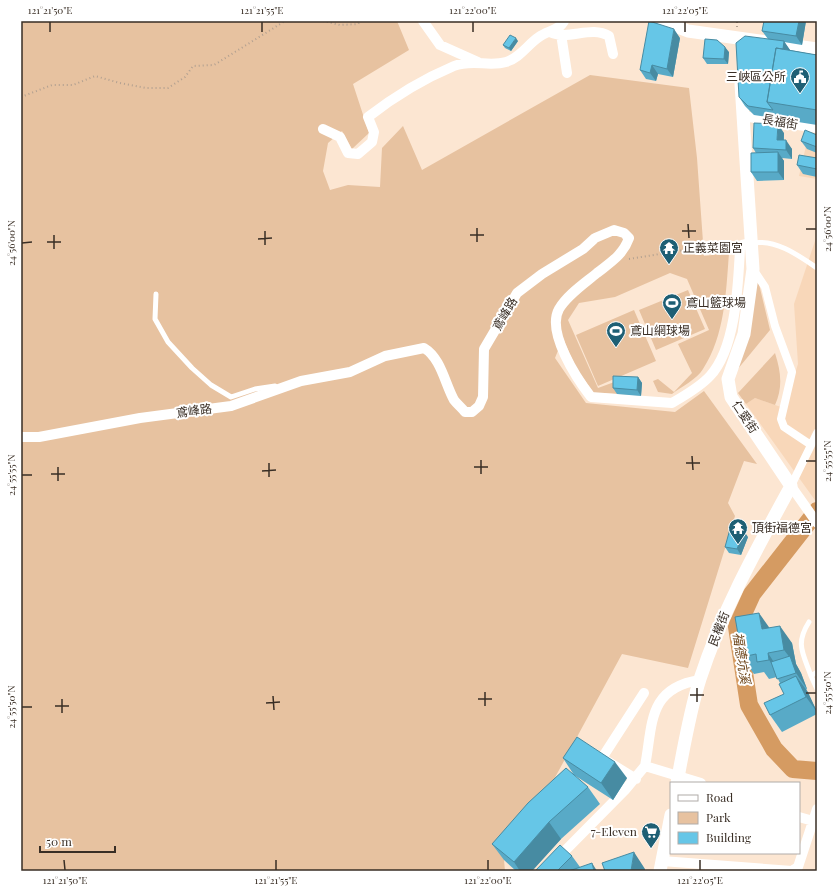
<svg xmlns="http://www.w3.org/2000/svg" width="838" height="892" viewBox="0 0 838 892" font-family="'Playfair Display','Noto Sans TC',serif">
	<rect width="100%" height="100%" fill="#fce6d2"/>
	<path fill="#f8d7b9" d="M810,129l7,1v49l-18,-3z
		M817,235v268l-71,-99 9,-6 29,10 14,-44 -4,-60z"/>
	<path fill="#e7c2a0" d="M21,21h376l12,29 -56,34 16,49 -17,16 -10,-18 -14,12 -5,28 7,19 18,-5 32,2 2,-39 21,-22 19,44 168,-95 99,13 8,70 7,98 25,-3c-3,39 -4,82 -26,116 -6,10 -22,18 -31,25l-14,-2 -5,-11 5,-2 16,13 18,-19 -14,-29 31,-14 -22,-51 -17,-6 -55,24 -36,6 -11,17 30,68 19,-7v13l-23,-1 -18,-25 -13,-30 -8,20 31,45 89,9 29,-21 53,73 -13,-3 -16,42 7,13 -47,152 -66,-14 -102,188 -16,18 1,11h-484z
		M757,282l2,2 11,46 -33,40 11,-32z
		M688,290l17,39 -49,21 -17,-40z
		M634,310l22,51 -58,25 -22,-51z
		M775,353c6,19 8,34 0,52l-20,-7 -9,6 -8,-11z"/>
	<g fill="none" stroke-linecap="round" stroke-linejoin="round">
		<path stroke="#d59b62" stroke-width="18" d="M817,511l-65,83 -15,33 12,78 25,44 19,20 24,2"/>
		<path stroke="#b2a090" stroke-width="2" stroke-dasharray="1 3" stroke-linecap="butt" d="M323,21l17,4 18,-1 2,-3
			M737,27v-6
			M21,97l31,-12h21l22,-9 25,7 26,5h22l17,-11 8,-11 21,-1 71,-44
			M629,259l99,-16 3,1"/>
		<path stroke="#fff" stroke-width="5" d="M752,243c24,-4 46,12 65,25
			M156,294l-1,25 13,23 24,26 19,17 20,12 24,-8 20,-3
			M809,622c-14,22 -6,31 2,54l6,-4
			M811,676l6,13"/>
		<path stroke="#fff" stroke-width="8" d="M753,269l12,18 10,39 17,46 -11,47 3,8 27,18
			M791,486l26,-53"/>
		<path stroke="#fff" stroke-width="10" d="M423,21l17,24 38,17
			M550,32c18,9 41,-7 59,4l4,18
			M561,34l6,39
			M743,116l74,12
			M323,129l17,8 8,16 10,1 14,-12 2,-10 -6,-15c27,-21 55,-38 86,-51 17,-7 36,1 52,-4 14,-4 22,-18 33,-25 8,-6 21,-7 25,-16
			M21,437h18l101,-19 91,-12 70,-25 49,-9 35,-16 39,-8c17,10 21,36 30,52 3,4 8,8 11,12h7l7,-6 4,-9 1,-48 33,-56 25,-19 41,-25 12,-11 19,-8 10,3 5,5c-6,17 -18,24 -32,35 -12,10 -30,22 -38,36 -13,23 18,70 32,88l81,6c12,-7 28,-16 38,-27 26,-28 28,-91 30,-127l2,-4 9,-2
			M791,486l26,37
			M645,766c8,-41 2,-78 55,-86
			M636,779l-34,-21 42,-65
			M799,817l14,4
			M662,861l130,10 6,-4 19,-58
			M545,871l80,-81 20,-24 56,17"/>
		<path stroke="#fff" stroke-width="13" d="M662,21l26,10 129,18
			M677,783c6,-32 13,-73 23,-104 23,-70 56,-129 91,-193l-60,-89 -3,-18 16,-45 9,-65 -12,-185
			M660,871l11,-56"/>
	</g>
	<path fill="#58aac7" d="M764,21h42l-4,24 -18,-3 6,8 27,5v70l-63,-10 -9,-9 -6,-9 29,-58 -6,-8z
		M680,38l-7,39 -15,-3 -2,7 -10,-2 -6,-9z
		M518,41l-7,10 -6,-3 -2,-3z
		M729,52l-1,12h-21l-4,-6z
		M784,133v7l8,9v10l-10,-1 2,3v19l-27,1 -6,-9 5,-19 -3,-5z
		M817,135v18l-10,-4 -6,-8z
		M817,158v19l-14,-3 -6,-9z
		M638,377l4,6 -1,13 -24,-2 -4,-6z
		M748,537l-7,18 -12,-2 -4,-6z
		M769,628l23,15 4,21 5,9 6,16 -1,1 11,21v3l-35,18 -12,-17 14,-21 -4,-11 -3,-6 -8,2 -5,-7 -10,2 -12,-17z
		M563,758l64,20 -14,22 -39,-25z
		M588,787l12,17 -39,35 -29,32h-16l-12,-11 -12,-16z
		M572,856l8,11 17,4h-62z"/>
	<path fill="#478ba2" d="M799,21h7l-4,24 -6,-9z
		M674,29l6,9 -7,39 -6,-8z
		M516,38l2,3 -7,10 -2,-3z
		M784,41l6,9 -9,54 -7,-1z
		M725,47l4,5 -1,12 -4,-5z
		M652,65l6,9 -2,7 -6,-8z
		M778,124l6,9 -1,16 -6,-9z
		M786,140l6,9v10l-6,-9z
		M778,152l6,9v19l-6,-8z
		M638,377l4,6 -1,13 -4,-6z
		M744,531l4,6 -7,18 -4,-6z
		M759,613l12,17 -9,-1z
		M780,626l12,17 4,21 5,9 6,16 -11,-16 -5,-14 -7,-9z
		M768,653l11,17 2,7 -12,-17z
		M796,676l12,16 9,20 -11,-15z
		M615,762l12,16 -14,22 -12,-17z
		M549,822l12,17 -29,32h-12l-6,-9z
		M634,852l11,17v2h-14z
		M592,863l5,8h-3z"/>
	<path fill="#66c6e7" stroke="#478ba2" d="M649,21l25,8 -7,40 -15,-4 -2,8 -10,-3z
		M764,21h35l-3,15 -34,-5z
		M510,35l6,3 -7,10 -6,-3z
		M745,36l39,5 -1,8 -7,-1 -9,54 6,8 -25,-4 -9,-9 -3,-54z
		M705,39l12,1 8,7 -1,12 -21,-1z
		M776,48l41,7v55l-50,-8z
		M754,123l24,1 -1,16h9v10l-33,-2z
		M805,130l12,5v12l-16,-6z
		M778,152v20h-27v-19z
		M799,155l18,3v11l-20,-4z
		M613,376l25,1 -1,13 -24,-2z
		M730,529l14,2 -7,18 -12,-2z
		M759,613l3,16 18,-3 4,24 -16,3 1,7 -12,2 -1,-8 -14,3 -7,-40z
		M790,656l6,17 -19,6 -6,-17z
		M796,676l10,21 -36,18 -6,-12 20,-9 -5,-10z
		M577,737l38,25 -14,21 -38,-25z
		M566,768l22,19 -39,35 -35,40 -22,-18 36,-41z
		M560,845l12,11 -15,15h-22z
		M634,852l-3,19h-26l-3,-8z
		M592,863l2,8h-25z"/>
	<path fill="none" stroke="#392e25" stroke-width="1.5" d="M50,22v10M262,22v10M473,22v10M685,22v10M688,224l1,14M477,228v14M806,229h10M265,231v14M682,231h14M54,235v14M470,235h14M258,239l14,-1M47,242h14M22,243l10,-1M692,456l1,14M481,460v14M806,461h10M269,463v14M686,463h14M58,467v14M474,467h14M262,471l14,-1M51,474h14M22,475h10M697,688v14M485,692v14M806,693h10M690,695h14M273,696l1,14M62,699v14M478,699h14M266,703l14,-1M55,706h14M22,707h10M64,860l1,10M276,860v10M488,860v10M700,860v10"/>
	<defs>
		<g id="civic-pin" transform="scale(1)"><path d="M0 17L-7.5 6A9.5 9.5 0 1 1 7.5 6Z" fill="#1e5f74" stroke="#fff"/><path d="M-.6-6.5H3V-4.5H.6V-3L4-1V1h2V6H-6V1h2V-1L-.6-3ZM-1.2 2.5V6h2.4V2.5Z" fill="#fff"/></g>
		<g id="temple-pin" transform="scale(1)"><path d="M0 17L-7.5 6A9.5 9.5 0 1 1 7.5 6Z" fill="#1e5f74" stroke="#fff"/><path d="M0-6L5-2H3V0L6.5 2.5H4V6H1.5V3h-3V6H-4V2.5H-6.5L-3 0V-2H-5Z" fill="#fff"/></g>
		<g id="stadium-pin" transform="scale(1)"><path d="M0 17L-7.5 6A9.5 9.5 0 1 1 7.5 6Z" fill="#1e5f74" stroke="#fff"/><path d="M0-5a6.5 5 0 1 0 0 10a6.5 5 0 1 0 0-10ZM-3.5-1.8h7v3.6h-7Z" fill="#fff"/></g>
		<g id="supermarket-pin" transform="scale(1)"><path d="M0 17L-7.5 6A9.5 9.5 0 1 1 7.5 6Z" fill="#1e5f74" stroke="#fff"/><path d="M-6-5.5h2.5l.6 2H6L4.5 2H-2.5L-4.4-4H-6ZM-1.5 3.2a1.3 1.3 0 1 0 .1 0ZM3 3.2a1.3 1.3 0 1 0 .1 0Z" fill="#fff"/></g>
	</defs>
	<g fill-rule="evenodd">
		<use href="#civic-pin" x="800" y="77"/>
		<use href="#temple-pin" x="669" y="248"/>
		<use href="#stadium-pin" x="672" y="303"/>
		<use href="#stadium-pin" x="616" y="331"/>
		<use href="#temple-pin" x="738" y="528"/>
		<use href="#supermarket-pin" x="651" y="832"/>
	</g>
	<g text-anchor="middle" stroke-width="4" stroke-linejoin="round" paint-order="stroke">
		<g font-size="12" fill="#392e25" stroke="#fff" text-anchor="start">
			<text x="786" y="81" text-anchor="end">三峽區公所</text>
			<text x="683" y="252">正義菜園宮</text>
			<text x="686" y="307">鳶山籃球場</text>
			<text x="630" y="335">鳶山網球場</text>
			<text x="752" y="532">頂街福德宮</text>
			<text x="637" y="836" text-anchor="end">7-Eleven</text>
		</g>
		<g font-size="12" fill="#392e25" stroke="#fff">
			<text transform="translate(780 122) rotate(10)" y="4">長福街</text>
			<text transform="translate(505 314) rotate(-60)" y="4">鳶峰路</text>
			<text transform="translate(194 411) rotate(-8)" y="4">鳶峰路</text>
			<text transform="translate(745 417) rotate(56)" y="4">仁愛街</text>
			<text transform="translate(719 629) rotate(-69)" y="4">民權街</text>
		</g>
		<g font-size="13" font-style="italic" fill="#6d451a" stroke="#fff">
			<text transform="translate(742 658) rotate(81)" y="5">福德坑溪</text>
		</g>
	</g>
	<rect width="838" height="892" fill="none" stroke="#ffffff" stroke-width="44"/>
	<rect x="670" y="782" width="130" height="72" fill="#ffffff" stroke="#b0aba8"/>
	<rect x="678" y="795" width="20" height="6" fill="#ffffff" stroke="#b0aba8"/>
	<text x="706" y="802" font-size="12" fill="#392e25">Road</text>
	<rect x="678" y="812" width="20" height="12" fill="#e7c2a0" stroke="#b0aba8"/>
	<text x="706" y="822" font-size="12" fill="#392e25">Park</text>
	<rect x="678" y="832" width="20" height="12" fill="#66c6e7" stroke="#b0aba8"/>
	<text x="706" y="842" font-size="12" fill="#392e25">Building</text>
	<path d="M40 846v6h75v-6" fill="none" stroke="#392e25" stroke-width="2"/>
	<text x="46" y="846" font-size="12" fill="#392e25" stroke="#ffffff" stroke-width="3" paint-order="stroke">50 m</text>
	<rect x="22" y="22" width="794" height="848" fill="none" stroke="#392e25" stroke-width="1.5"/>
	<g font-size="10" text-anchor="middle" fill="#392e25">
		<text x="50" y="14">121°21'50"E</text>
		<text x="262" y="14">121°21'55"E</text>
		<text x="473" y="14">121°22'00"E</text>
		<text x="685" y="14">121°22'05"E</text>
		<text transform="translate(827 229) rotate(-90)" y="4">24°56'00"N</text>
		<text transform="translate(11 243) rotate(-90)" y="4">24°56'00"N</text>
		<text transform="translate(827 461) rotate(-90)" y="4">24°55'55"N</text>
		<text transform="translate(11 475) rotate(-90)" y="4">24°55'55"N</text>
		<text transform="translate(827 693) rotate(-90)" y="4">24°55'50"N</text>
		<text transform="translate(11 707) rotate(-90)" y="4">24°55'50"N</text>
		<text x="65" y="884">121°21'50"E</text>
		<text x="276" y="884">121°21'55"E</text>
		<text x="488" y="884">121°22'00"E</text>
		<text x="700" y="884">121°22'05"E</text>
	</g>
</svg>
